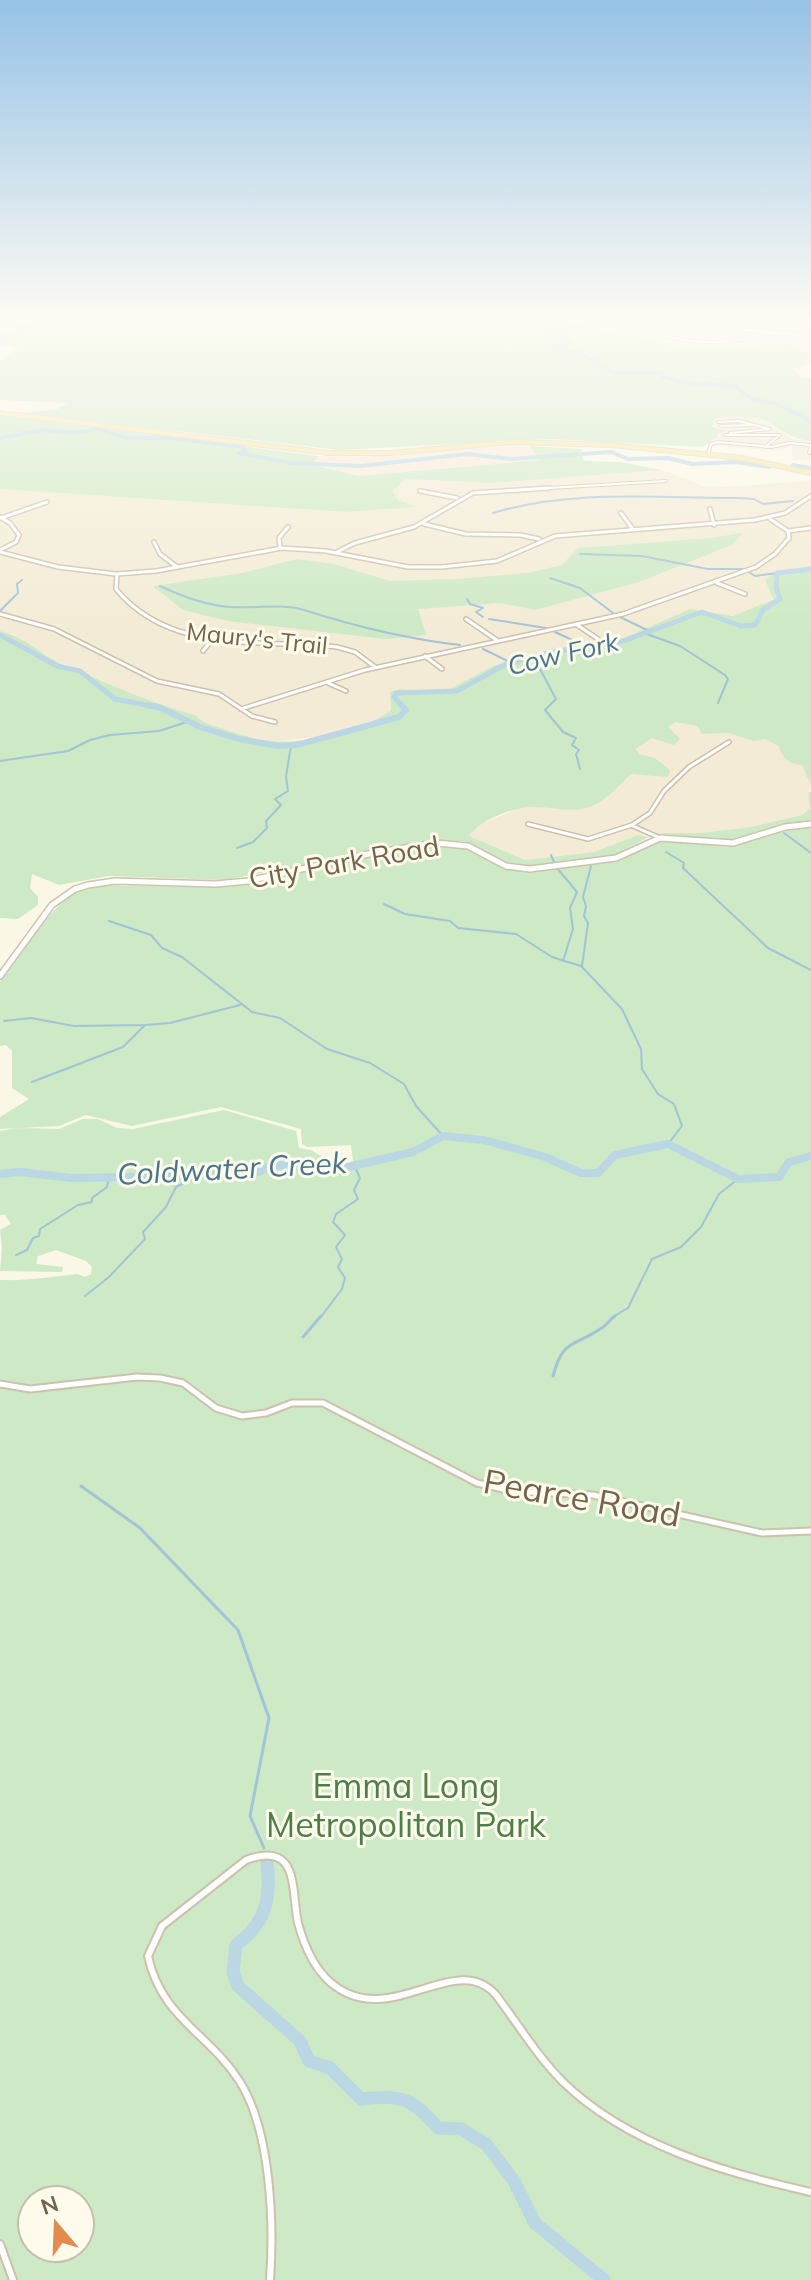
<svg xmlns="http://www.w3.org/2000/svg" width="811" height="2280" viewBox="0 0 811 2280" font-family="Mulish,sans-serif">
	<rect width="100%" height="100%" fill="#fbf7e6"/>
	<path fill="#f3ebd5" d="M558,317h164l89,6v32l-17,-11 -116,4 -15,-7 -40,-5z
		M747,416l17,5 29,18 18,2v19h-18l-2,-14 -11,5 -73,-6 11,-13h8l-14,-5 3,-9z
		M662,470l46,18 103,-7v87l-35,3 -2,27 -34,17 -18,1 -32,-7 -66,29 -76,12 -55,16 -49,26 -43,-3 -11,4 1,17 -10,9 -59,17 -48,6 -41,-9 -122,-46 -56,-27 -43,-26 -12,-3v-142l346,23 67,-6 -16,-7 -4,-10 13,-10 85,4z
		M675,722l22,4 5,8 26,-1 25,8 13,-3 12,8 24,18 9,22 -3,7 2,15 -8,7 -51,12 -51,6 -62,2 -44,17 -69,8 -56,-24 6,-10 43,-17 16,-3 39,4 20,-4 38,-33 37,3 -13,-18 -16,-4 -3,-5z"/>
	<path fill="#fbeada" d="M529,446l12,14 -182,16 -47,-11 6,-9 45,1 100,-9z"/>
	<path fill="#cde9c5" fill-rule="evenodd" d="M39,317h519l65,19 40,5 15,7 116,-4 17,11v8l-18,6 9,9h9v63c-23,-3 -26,-10 -46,-20 -15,-7 -33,-4 -50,-3l-3,9 15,4 -9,2 -1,4 -15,10 -152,-8 -210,11 -318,-37 35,-4 10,-6 -67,-3v-38l18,-15 -18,-2v-11z
		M0,415l318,41 -5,9 46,11 181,-16 -11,-14 52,3 3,12 35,1 43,8 -171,13 -85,-4 -13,11 4,9 18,8 -69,5 -346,-23z
		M742,533l-8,11 -95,38 -104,28 -35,-7 -82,6 8,26 -40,4 -158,-18 -45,-11 -30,-24 89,-13 55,-14 37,5 56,17 67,-2 71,-6 34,-8 16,-17 134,-10z
		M811,568v218l-9,-21c-15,-2 -18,-6 -24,-19l-12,-7 -13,2 -25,-8 -26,1 -5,-8 -22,-4 -7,5 12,12 -6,6 -22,-7 -16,11 3,5 16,4 15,12 -2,7 -37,-3c-11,10 -24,26 -39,32 -18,8 -37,1 -56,1 -20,-1 -56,12 -67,29l56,24 69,-8 44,-17 11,2 -36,19 -83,10 -30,-5 -36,-20h-35l-204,39 -116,-4 -50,9 -27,-11 -2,14 8,9v8l-20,14 -18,-1v-287c25,6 43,25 66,35 43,18 84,37 129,49 7,8 18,10 28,14 15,5 32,10 48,12 29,4 99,-12 120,-31l-1,-18 10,-3 44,3 49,-26 55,-16 76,-12 66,-29 43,7 41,-17 -9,-19 11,-9z
		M811,791v31l-27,3 -50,16 -79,-8h45l51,-6 51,-12 8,-7 -2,-15z
		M811,827v1453h-811v-1000c24,1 53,-3 78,-6l7,3 6,-3 1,-7 -6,-6 -30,-11 -18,6 -2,8 27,3 -1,5 -62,-1 2,-25 -2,-16 11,-6 -6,-9h-5v-84l18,-3 41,1 24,-10h15l19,9 16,1 91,-19 72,21 3,17 12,2 28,17 14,-6 -2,-16 -44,2 -5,-3 -1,-15 -80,-22 -89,19 -46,-11 -27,11 -59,3v-12l29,-18 -17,-11v-37l-6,-6 -6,1v-64l28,-44 43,-45 27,-8 88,2 47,-3 194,-39h30l16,5 27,17 25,4 86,-9 53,-23 65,8 57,-19zM32,2200h48v48h-48z"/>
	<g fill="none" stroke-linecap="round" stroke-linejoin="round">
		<path stroke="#a2c4d6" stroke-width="2" d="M493,513c79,-24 164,-15 246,-15l15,1 9,5 30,-3
			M580,554l62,2 66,13h34
			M749,572l6,4 22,-3
			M550,578l30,10 33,25
			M160,586c23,11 45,19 70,21 25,2 50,-4 74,3 50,16 103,29 156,35
			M467,599l3,5 13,4 -7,4 7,5
			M0,611l18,-18 -1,-9 5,-4
			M620,617l29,14
			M489,619l57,9
			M555,632l26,12 2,4
			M644,633l36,13 45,29 3,4 -10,24
			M483,649l29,14
			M533,656l23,43 -11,11 18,22 13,6 -4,7 7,5 -3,4 4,15
			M0,761l68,-10 22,-11 20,-5 49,-4 31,-10
			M784,833l27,20
			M237,848l16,-6 14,-14 -1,-7 15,-16 -6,-6 13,-8 -2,-15 5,-30
			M666,852l18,11 -1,5 85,80 43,22
			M551,855l3,7
			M557,868l20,24 -7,16 3,21 -10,32
			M384,904l21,10 45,7 8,7 58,6 36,23 29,9 41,43 19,40 1,20 16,25 16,10 8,22 -14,18
			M109,921l42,14 11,13 20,9 70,55 28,6 47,31 43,14 34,21 12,22 27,30
			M582,966l6,-43 -4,-7 2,-10 -3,-9 8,-31
			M4,1021l27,-3 43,8 71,-1
			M32,1082l91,-35 22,-22 25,-2 70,-18
			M16,1255l11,-5 6,-12 6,-2 1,-7 38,-24 14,-3v-4l15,-11 2,-10
			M85,1296l24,-19 36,-38 -2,-7 23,-25 10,-20 22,-11
			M320,1318l22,-29 3,-11 -7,-11 4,-8 -6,-12 9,-12 -12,-13 3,-8 22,-15 -4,-9 6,-12 -6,-13
			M611,1318l17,-10 24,-49 29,-12 20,-20 18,-33 19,-15"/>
		<path stroke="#a2c4d6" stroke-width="3" d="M303,1337l18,-21
			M553,1376c10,-38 21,-29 47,-47 6,-3 9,-9 15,-13
			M81,1486l59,42 98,102 31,88 -19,98 14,32"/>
		<path stroke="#bbd7e4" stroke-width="4" d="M474,317l2,4 -6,2 7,7h63l22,6 9,7 -20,4 28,6 36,20h47l1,4 23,6 49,3 17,13 24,5 35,17
			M0,339l73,-22
			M0,438l43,-8 31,3 23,-4 29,9h45l72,9 3,4 -8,2 53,10 70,3 107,-12 42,5 101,-7 17,7 40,-1 24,6 44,-2 34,5
			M793,465l18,3"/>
		<path stroke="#bbd7e4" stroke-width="5" d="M0,635l57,31 23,5 35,28 42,8
			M403,707l-9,-10 2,-4 61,-2 47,-26 48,-13 71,-11 79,-29 39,14 14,-1 8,-15 17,-11 -4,-12 1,-14 34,-4"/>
		<path stroke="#bbd7e4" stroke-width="6" d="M146,705l13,2 41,20 39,12 40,7 18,-1 102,-28 7,-7 -5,-5"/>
		<path stroke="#bbd7e4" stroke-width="8" d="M0,1174l20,-2 52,6 126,-2 31,-9 30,5 12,-7 77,2 65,-15 30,-16 41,4 61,17 36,16h17l17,-18 53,-11 70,35 41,-2 10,-15 22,-6"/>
		<path stroke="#bbd7e4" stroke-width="13" d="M267,1861c4,36 0,62 -31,84l-3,27 5,14 62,55 9,20 21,7 31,31c40,-4 50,-2 77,29l23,1 25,15 28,37 21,42 69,57"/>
		<g stroke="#cdc1ad" stroke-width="4">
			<path id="street-far3" d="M582,317c51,12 133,40 181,15
				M635,317l17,5 -2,9
				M653,324l29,3 56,13
				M726,326l10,-4
				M718,422l21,-1 31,8 -40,4
				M721,426l31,-1
				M725,435h55l-15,12
				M708,454l3,-10 7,-2 53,5 18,-4 22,2 -2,8
				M516,490l150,-9"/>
		</g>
		<g stroke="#cdc1ad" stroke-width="6">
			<path id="street-far2" d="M420,491l37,7
				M710,509l4,16
				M621,513l11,15
				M0,517l10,6 9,12 -3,7 -16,8
				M1,518l46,-16
				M424,524l42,10 54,1 19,4
				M788,531l23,-3
				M154,542l6,12 17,13
				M280,548l-1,-10 9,-11
				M0,552l58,15 58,7 40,-3 126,-23 44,3 82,16h34l55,-6 58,-25 200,-16 30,-7 26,-17
				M337,552l18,-9 59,-16 59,-34 76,-5
				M117,574l-1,15c54,66 145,50 221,58l18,5 20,15
				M717,583l28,11
				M0,614l54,15 103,52 62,13 33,22 23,6
				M466,619l32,22
				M577,625l21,14
				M203,651l11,-14
				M425,656l17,13
				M328,683l18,8
				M241,709l124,-39 258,-56 133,-47 19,-13 14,-16 -1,-7 -18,-12
				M528,824l60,15 44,-14 18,-12 14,-22 25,-24 40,-25
				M633,826l27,12"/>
		</g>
		<g stroke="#cdc1ad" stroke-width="9">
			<path id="street-far1" d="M0,1384l30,5 107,-12 23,1 23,5 33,25 26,8 24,-3 26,-10h31l154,80 34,8 82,4 169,38 49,-2"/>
		</g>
		<g stroke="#cdc1ad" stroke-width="10">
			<path id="street" d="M0,2244l13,36
				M270,2280c4,-56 1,-149 -30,-198 -30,-48 -79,-64 -92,-126l14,-30 84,-66c54,-20 45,30 52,63 6,22 15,44 32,59 59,51 125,-34 166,13 22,29 41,61 67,87 65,63 162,91 248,110"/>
		</g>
		<g stroke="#d0c2aa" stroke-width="5">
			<path id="secondary-far1" d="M682,317l62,13 67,6"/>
		</g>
		<g stroke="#d0c2aa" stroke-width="8">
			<path id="secondary" d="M0,976l52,-71 23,-16 13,-4 27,-4 101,3 32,-3 125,-28 63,-10 32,3 38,20 24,3 86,-11 44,-20 73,5 52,-16 26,-3"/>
		</g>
		<g stroke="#dbd6d0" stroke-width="6">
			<path id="primary" d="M0,413l329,40h61l124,-11 97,3 131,13 69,15"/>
		</g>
		<use href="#street-far3" stroke="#fff" stroke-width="2"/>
		<use href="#street-far2" stroke="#fff" stroke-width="3"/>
		<use href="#street-far1" stroke="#fff" stroke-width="5"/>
		<use href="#street" stroke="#fff" stroke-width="6"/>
		<use href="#secondary-far1" stroke="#fff" stroke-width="3"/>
		<use href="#secondary" stroke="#fff" stroke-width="5"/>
		<use href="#primary" stroke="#f7e8a1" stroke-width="4"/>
	</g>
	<linearGradient id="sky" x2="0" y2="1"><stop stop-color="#96c2e6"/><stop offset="0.5" stop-color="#fdfbf4"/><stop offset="1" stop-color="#fdfbf4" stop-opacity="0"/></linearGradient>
	<rect width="811" height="636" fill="url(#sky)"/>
	<g text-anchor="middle" stroke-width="6" stroke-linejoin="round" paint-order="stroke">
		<g font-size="24" fill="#74624c" stroke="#fefbec">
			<text transform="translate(257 639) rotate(6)" y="8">Maury's Trail</text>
		</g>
		<g font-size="26" font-style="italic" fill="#49758d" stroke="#fefbec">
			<text transform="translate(563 654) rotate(-13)" y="9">Cow Fork</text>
		</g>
		<g font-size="28" fill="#74624c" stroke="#fefbec">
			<text transform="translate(344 862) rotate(-10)" y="10">City Park Road</text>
		</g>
		<g font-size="30" font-style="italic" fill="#49758d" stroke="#fefbec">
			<text transform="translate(232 1169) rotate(-3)" y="10">Coldwater Creek</text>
		</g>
		<g font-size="34" fill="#74624c" stroke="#fefbec">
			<text transform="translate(582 1498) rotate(10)" y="12">Pearce Road</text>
		</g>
		<g font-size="34" fill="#4d7f47" stroke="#fefbec">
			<text x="406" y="1798">Emma Long<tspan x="406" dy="39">Metropolitan Park</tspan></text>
		</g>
	</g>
	<g transform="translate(56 2224) rotate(341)"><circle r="38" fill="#fefbec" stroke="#c7beac" stroke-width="2"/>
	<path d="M0-6L14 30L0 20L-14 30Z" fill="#e18b50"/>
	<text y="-12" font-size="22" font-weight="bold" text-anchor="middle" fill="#74624c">N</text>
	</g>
</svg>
